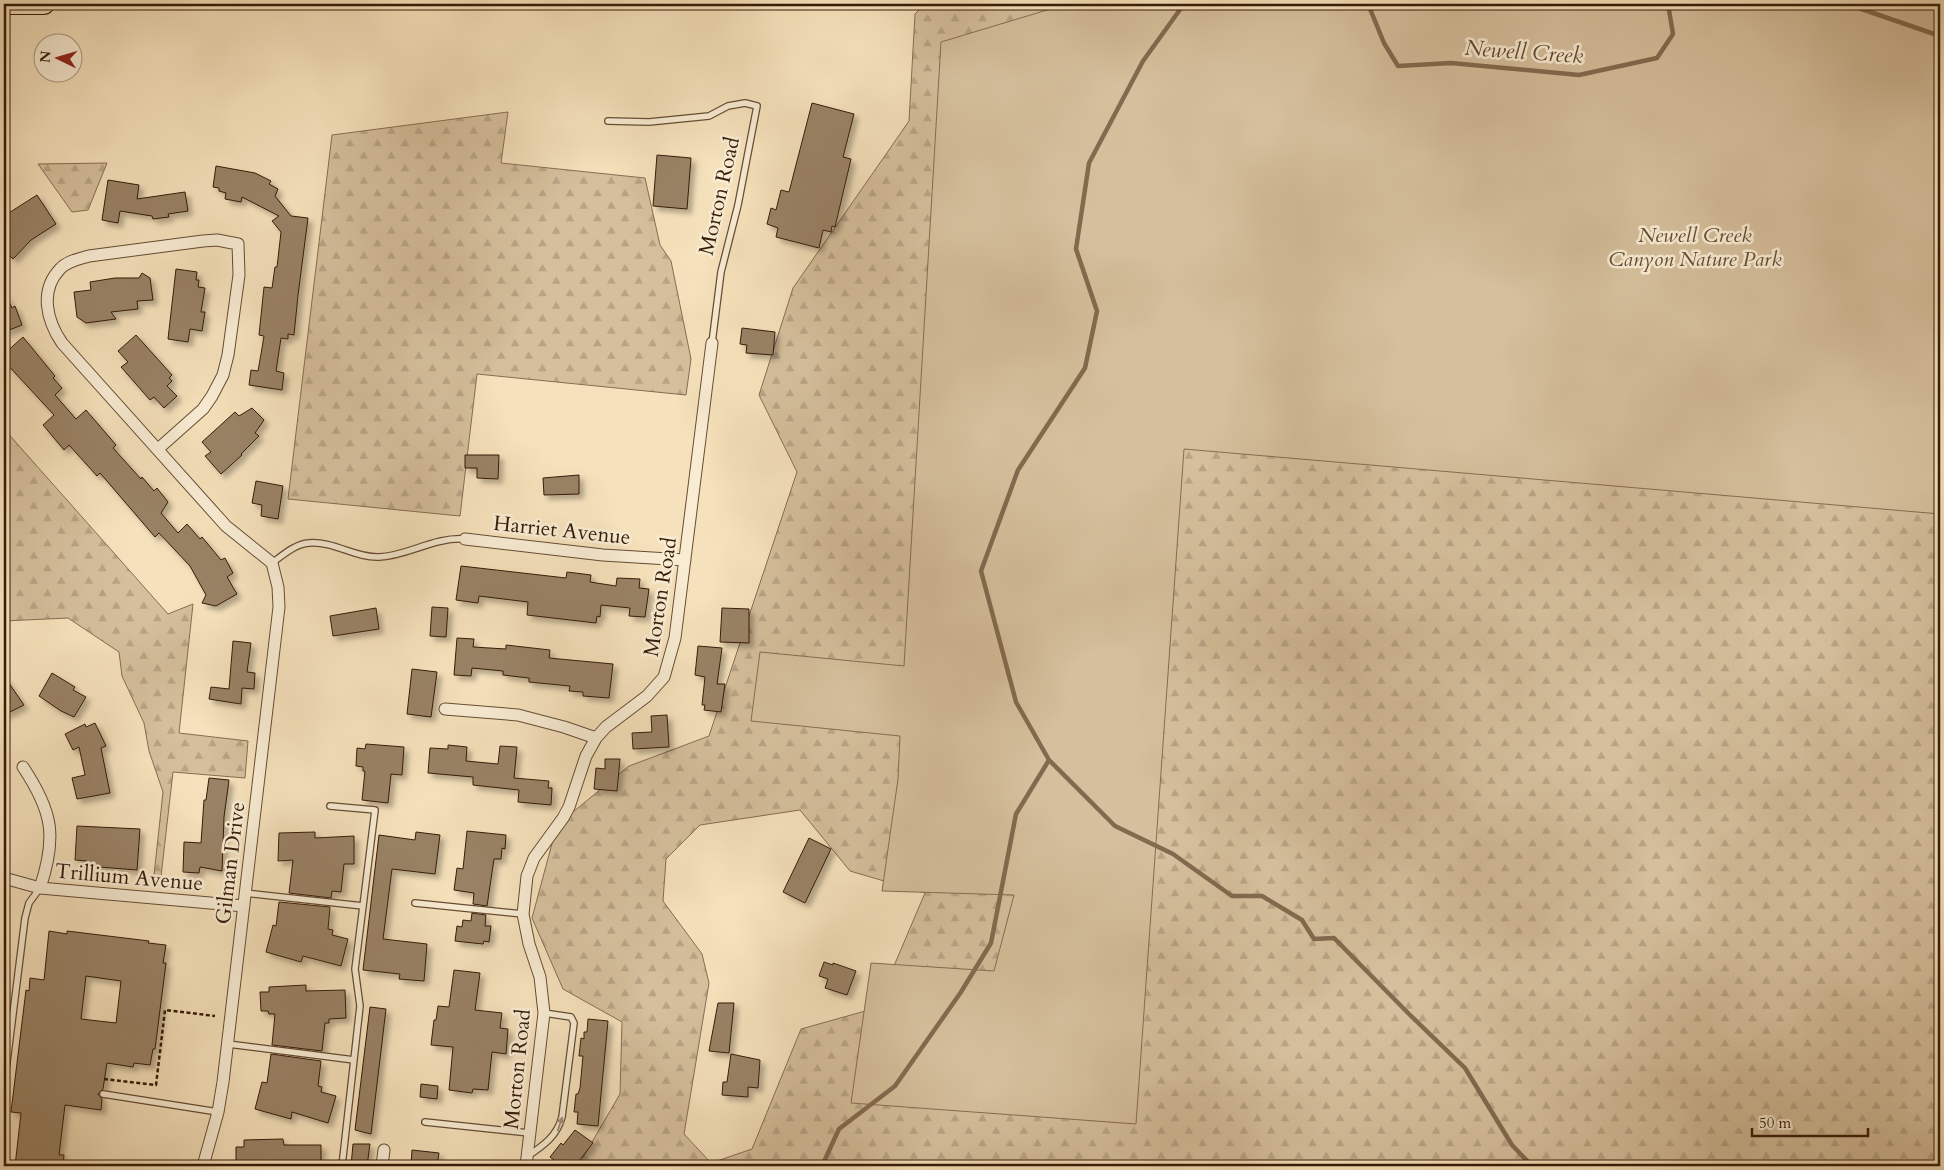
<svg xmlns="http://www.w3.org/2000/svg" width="1944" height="1170" viewBox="0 0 1944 1170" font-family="Cardo,serif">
	<defs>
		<pattern id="forest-firs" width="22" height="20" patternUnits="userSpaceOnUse" patternTransform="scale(1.25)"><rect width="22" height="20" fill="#d5bf9c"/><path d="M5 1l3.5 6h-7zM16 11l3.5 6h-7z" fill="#b7a485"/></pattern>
		<filter id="shadow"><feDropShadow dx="4.5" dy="4.5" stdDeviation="2.5" flood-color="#0004"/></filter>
	</defs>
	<rect width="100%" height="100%" fill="#f5e1bb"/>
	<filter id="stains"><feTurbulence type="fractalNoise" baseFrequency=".004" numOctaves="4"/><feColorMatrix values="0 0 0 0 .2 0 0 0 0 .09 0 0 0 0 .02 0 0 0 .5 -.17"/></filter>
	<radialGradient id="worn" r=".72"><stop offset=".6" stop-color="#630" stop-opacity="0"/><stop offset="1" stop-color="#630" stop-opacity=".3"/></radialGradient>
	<path fill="url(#forest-firs)" stroke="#866d52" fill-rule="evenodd" d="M925,4h1015v1162h-1362l42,-72 2,-72 -59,-33 -31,-71 25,-93 72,-59 80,-30 88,-264 -38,-77 34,-107 116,-167 6,-107zM800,810l50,61 75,22 -49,115 -75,21 -49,120 -41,14 -27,-29 25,-151 -7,-29 -39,-53 3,-42 34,-34z
		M508,112l-7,51 144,15 15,67 11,16 20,98 -5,36 -209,-21 -17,142 -172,-17 44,-364z
		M107,163l-19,47 -16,2 -34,-48z
		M4,429l164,185 25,-10 -14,129 69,8 -3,37 -72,-6 -13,113 -7,-1 10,-92 -14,-41 -5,-28 -22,-47 -3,-24 -51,-34 -64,3z"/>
	<path fill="#d5bf9c" stroke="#866d52" d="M1067,4h873v510l-756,-65 -48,675 -285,-21 20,-140 123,8 20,-76 -132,-4 16,-112 2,-43 -149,-15 9,-69 144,14 37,-624z"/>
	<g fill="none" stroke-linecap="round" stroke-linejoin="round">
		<path stroke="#826a4e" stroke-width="4.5" d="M1184,4l-41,57 -54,102 -13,86 21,62 -12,57 -67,102 -37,101 35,131 33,58 66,66 58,28 59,42h30l40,24 12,19 20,-1 75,76 56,54 47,77 20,21
			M1368,4l16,39 14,23 53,-3 128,12 78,-17 16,-24 -5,-30
			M1847,4l93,32
			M822,1166l17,-37 56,-43 66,-94 30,-49 25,-129 33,-54"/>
	</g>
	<path fill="#998265" stroke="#361b07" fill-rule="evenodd" filter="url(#shadow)" d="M812,103l42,11 -11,43 8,2 -16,68 -3,-1 -1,6 -8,-2 -4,18 -43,-11 2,-9 -11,-4 4,-16 5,2 5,-20 8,2z
		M657,155l34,3 -4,51 -34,-3z
		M216,166l39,7 16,8 -2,3 9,5 -3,7 16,20 17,2 -10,77 -4,40 -6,-1v5l-7,-1 -5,33 8,2 -2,17 -33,-5 2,-15 7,1 3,-17 3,-18 -5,-1 5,-48 8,1 3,-21h2l4,-35 -9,-11 7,-5 -37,-19 -1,5 -16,-3 1,-6 -7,-2v-3l-6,-1z
		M108,180l31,5 -2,14 48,-7 3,19 -20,3 1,3 -16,2 -1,-3 -32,-5 -2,12 -16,-3z
		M37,195l19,29 -25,16 -18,19 -9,-9v-34z
		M176,269l21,3 -1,8h3l-1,7 7,1 -4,24h4l-3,19 -12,-2 -2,13 -20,-3z
		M142,273l8,5 3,22 -16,1 1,8 -27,3 5,7 -30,4 -9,-6 -3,-25 17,-2 -1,-8 25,-4h24z
		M4,292l8,16 3,-2 7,19 -18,7z
		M742,328l33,4 -2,23 -27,-2 1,-8 -7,-1z
		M136,335l36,40 -3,3 3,3 -5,5 10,10 -13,12 -10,-11 -4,3 -29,-33 7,-5 -10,-11z
		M23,337l32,39 -2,2 9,10 -7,7 21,24 10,-9 30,35 -3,3 28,31 1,-2 12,14 3,-3 11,14 -7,11 17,20 9,-9 13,15 2,-2 19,23 4,-2 8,15 -6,4 10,17 -21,12 -14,-3 4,-8 -16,-29 -31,-33 -4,4 -55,-64 -3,3 -28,-31 -5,5 -21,-25 11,-10 -50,-54v-7z
		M252,408l12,12 -9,13 4,3 -18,18 1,1 -21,19 -16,-18 6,-4 -9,-10 33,-30 4,4z
		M465,455h34l-1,24 -21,-1v-10h-12z
		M579,475v19l-35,1 -1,-17z
		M256,481l27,5 -5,33 -17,-3 1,-11 -10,-2z
		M461,566l105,12 1,-6 24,3 -1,7 26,4 1,-8 23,1 -1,9 10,1 -4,28 -16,-1 1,-8 -29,-3 -1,12 -3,-1 -1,7 -69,-8 1,-13 -49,-6 -1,7 -22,-3z
		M432,607l16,1 -2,29 -16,-1z
		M376,608l3,21 -46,7 -3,-20z
		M722,608l27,1v34l-29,-1z
		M457,638l17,1 -1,8 33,2v-4l44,5 -1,8 64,6 -4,34 -26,-2v-4l-14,-1 1,-5 -41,-4v-4l-26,-3v-4l-31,-3 -1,8 -17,-1z
		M233,641l18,2 -4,29 8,1 -1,16 -12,-1 -1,16 -32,-5 2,-12 18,2z
		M698,646l24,2 -5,36h8l-4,28 -17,-2 1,-5h-3l3,-28 -10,-2z
		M412,669l25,3 -6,45 -24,-3z
		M52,673l23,14 -2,3 13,7 -12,20 -13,-6 -22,-15z
		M4,676l20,29 -20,10z
		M667,715l2,32 -36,2 -1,-16 20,-1 -1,-16z
		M95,723l11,23 -5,2 9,45 -33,6 -5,-21 13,-3 -6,-28 -6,3 -8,-16 20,-10 1,3z
		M366,744l38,3 -2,28 -11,-1 -3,29 -26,-3 3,-29h-2v-4l-7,-1 1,-18 8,1z
		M448,745l19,2 -1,14 32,3 2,-18 17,1 -3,31 35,3 -1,7h4l-1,17 -33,-3 1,-12 -46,-5v-8l-45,-4 2,-25 18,1z
		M605,759h15l-3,32 -23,-2 2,-21 9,1z
		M209,778l20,2 -5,37 -2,54 -22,-4 -1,6 -16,-1 1,-30 17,1 3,-43h2z
		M77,826l63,3 -3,41 -50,-4v-5l-12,-1z
		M467,831l39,4 -1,14 -3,-1 -1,11h-7l-7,47 -14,-2 1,-11 -20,-3 3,-22 6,1z
		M315,832v6l39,-2v28h-10l-3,28 -9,-1 -1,7 -42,-5 4,-33 -15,1 1,-28z
		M416,832l24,3 -5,39 -43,-5 -9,70 44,5 -3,37 -25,-2 1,-5 -37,-4 16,-135 36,5z
		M809,838l22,11 -26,54 -22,-11z
		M279,902l51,5 -2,22 5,1 -1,5 16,4 -7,27 -38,-10 -2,6 -35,-10 7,-27 3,1z
		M472,913l14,2 -1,11h6l-2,16 -5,-1 -1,3 -28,-3 2,-15 5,1 1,-7 8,1z
		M49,931l18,3v-3l82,10 -1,2 18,2 -3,18h3l-11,86h-2l-3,16 -16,-2 -1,4 -26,-4 -4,26 -5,5 4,5 -1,11 -36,-5 -6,50h5l-1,11h-48l6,-53 -10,-1 15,-122 3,1 1,-13 14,2zM86,976l35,5 -5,42 -35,-4z
		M824,962l9,3v-2l23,8 -9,24 -22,-7 3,-9 -9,-3z
		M454,970l26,3 -5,37 27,3 -2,15 8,1 -2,25 -14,-2 -4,38 -15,-1 -1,4 -23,-3 4,-43 -22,-2 3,-25h2l2,-14 11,1z
		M306,985v6l39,-1 1,28 -17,1v4h-4l-3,28 -50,-6 3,-31h-6l-1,-3h-7l-1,-19h9v-5z
		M718,1003h16l-5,50 -20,-2z
		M370,1007l16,2 -15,125 -16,-4z
		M588,1019l20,2 -10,105 -21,-2 1,-12h-4l2,-18h2l2,-6 3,-32h-4l2,-18 3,1v-7h3z
		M271,1054l50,7 -3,25 4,1 -1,5 15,4 -8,27 -36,-11 -1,7 -36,-10 7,-27 5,1z
		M731,1054l29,6 -2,28 -10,-1v10l-26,-2 1,-13h4z
		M421,1084l17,2 -1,13 -17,-2z
		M575,1130l18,13 -18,23h-26l5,-6 -4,-3 11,-14 2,2z
		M283,1139l1,6h37v21l-85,-1v-18h8v-7z
		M353,1144h17l-3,22h-16z
		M412,1150l27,3 -2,13h-26z"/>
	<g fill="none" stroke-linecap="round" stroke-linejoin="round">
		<g stroke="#664c34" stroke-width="8">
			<path id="service" d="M608,121l41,1 60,-6 19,-10 17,-3 12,3 -19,99 -17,67 -9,71
				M272,563c11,-8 23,-19 37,-20 25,-2 46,15 70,14 29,-1 54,-20 86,-18
				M330,806l45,4 -12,96
				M245,893l118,13 -8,63 5,37 -18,160
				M415,903l108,11
				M228,1044l126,16
				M4,1086l21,-168 4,-15 11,-15
				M103,1094l115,18
				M425,1122l104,11
				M528,1156c16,-11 29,-20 34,-39l12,-94 -3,-6 -27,-4"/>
		</g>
		<g stroke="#664c34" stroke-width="13">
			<path id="minor" d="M158,449l45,-40 9,-13 11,-21 5,-20 11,-80 -1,-31 -21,-4 -14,1 -114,15c-10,3 -22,5 -29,13 -21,22 -13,52 2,74l164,183 46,37 6,24 1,20 -56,475 -5,30 -15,54
				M465,539l138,16 82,5
				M445,709l73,6 46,12 32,11
				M23,767c30,45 34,70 17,121
				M4,878l36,10 204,18
				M382,1166l2,-16
				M526,1166l18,-153 -4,-36 -11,-33 -6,-30 4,-38 7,-18 29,-40 6,-11 17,-51 10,-18 10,-11 41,-31 17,-19 11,-39 37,-295"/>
		</g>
		<g stroke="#361b07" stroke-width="22">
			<path id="trunk" d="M4,4h40"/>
		</g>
		<path stroke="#361b07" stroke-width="2.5" stroke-dasharray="4 2.5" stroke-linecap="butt" d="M104,1079l52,6 9,-75 50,6"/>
		<use href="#service" stroke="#f8ecd3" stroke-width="5.5"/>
		<use href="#minor" stroke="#f8ecd3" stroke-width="11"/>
		<use href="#trunk" stroke="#f5e1bb" stroke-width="20"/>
	</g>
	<defs><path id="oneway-solid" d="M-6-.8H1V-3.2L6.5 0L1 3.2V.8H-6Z" transform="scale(1.25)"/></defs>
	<use fill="#a18e77" href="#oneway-solid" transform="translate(560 1124) rotate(-71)"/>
	<g text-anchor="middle" stroke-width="5" stroke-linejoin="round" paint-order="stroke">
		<g font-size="21" fill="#361b07" stroke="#f8ecd3">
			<text transform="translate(719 196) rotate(-77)" y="7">Morton Road</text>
			<text transform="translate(562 530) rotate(6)" y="7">Harriet Avenue</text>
			<text transform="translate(660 597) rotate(-81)" y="7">Morton Road</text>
			<text transform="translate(230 863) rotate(-83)" y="7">Gilman Drive</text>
			<text transform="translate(129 877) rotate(5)" y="7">Trillium Avenue</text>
			<text transform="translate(517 1069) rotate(-84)" y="7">Morton Road</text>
		</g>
		<g font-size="21" font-style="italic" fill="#664c34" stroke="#f8ecd3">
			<text x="1695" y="242">Newell Creek<tspan x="1695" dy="24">Canyon Nature Park</tspan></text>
		</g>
		<g font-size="22" font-style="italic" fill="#624931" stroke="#f8ecd3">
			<text transform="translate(1524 51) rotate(4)" y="8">Newell Creek</text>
		</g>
	</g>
	<rect width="1944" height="1170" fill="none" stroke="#f5e1bb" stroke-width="20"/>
	<rect x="5" y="5" width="1934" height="1160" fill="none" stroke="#361b07" stroke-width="2.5"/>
	<rect x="10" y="10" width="1924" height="1150" fill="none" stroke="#361b07"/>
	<g transform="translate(58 58) rotate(275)"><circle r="24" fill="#f8ecd3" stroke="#aa9881"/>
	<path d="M0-4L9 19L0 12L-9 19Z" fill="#8f2418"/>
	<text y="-8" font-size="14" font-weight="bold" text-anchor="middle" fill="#361b07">N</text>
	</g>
	<path d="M1752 1128v8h116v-8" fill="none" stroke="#361b07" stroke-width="2.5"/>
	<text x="1759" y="1128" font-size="15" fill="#361b07" stroke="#f8ecd3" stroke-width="4" paint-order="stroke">50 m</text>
	<rect width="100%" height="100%" filter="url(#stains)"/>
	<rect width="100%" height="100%" fill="url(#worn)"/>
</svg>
